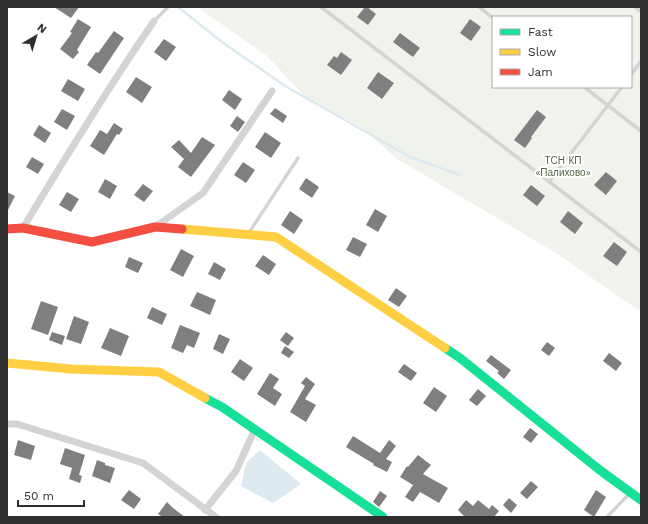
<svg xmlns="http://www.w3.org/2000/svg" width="648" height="524" viewBox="0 0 648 524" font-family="'Work Sans',sans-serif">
	<rect width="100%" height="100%" fill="#fff"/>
	<path fill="#f0f2ec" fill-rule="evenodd" d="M197,7h444v305l-85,-59 -159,-94 -36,-32 -52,-26 -42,-45zM493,17h138v70h-138z"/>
	<path fill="#dceaef" d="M260,450l41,34 -28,19 -32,-17 5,-23z"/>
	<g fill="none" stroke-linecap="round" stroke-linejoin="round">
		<path stroke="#dceaef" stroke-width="2.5" d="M178,7l44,35 63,44 125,71 50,18"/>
	</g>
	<path fill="#7f7f7f" d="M54,7h25l-8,11z
		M365,7h2l9,7 -8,11 -11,-8z
		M78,19l13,8 -14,23 2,2 -6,7 -13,-10 12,-16 -2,-1z
		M470,19l11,8 -10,14 -11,-8z
		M114,31l10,7 -24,36 -13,-9 9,-13 2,1z
		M400,33l20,15 -7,9 -20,-15z
		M164,39l12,8 -10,14 -12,-9z
		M341,52l11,8 -11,15 -14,-10 7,-9 3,2z
		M378,72l16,11 -12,16 -15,-11z
		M136,77l16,10 -10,16 -16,-11z
		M68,79l17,10 -7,12 -17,-10z
		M229,90l13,9 -7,11 -13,-10z
		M275,108l12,8 -4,7 -13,-9z
		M62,109l13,7 -8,14 -13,-8z
		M537,110l9,7 -15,20 1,1 -7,10 -11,-8z
		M237,116l8,6 -7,10 -8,-6z
		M114,123l9,6 -4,6 -2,-1 -13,21 -14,-9 10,-16 7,4z
		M39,125l12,8 -6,10 -12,-8z
		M265,132l16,11 -10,15 -16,-11z
		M202,137l13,8 -24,32 -13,-10 6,-8 -13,-12 8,-7 12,13z
		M32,157l12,7 -6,10 -12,-7z
		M243,162l12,8 -9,13 -12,-8z
		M606,172l11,9 -11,14 -12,-10z
		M306,178l13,9 -7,11 -13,-9z
		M105,179l12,7 -7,13 -12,-7z
		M143,184l10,7 -9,11 -10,-7z
		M531,185l14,11 -8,10 -14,-11z
		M7,192l8,4 -8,16z
		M67,192l12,7 -8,13 -12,-7z
		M375,209l12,7 -9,16 -12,-7z
		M290,211l13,9 -9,14 -13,-9z
		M568,211l15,12 -8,11 -15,-12z
		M353,237l14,7 -7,13 -14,-7z
		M614,242l13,10 -10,14 -14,-10z
		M181,249l13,7 -11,21 -13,-7z
		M263,255l13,9 -7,11 -14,-9z
		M129,257l14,6 -5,10 -13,-6z
		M214,262l12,7 -6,11 -12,-6z
		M396,288l11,8 -8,11 -11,-7z
		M197,292l19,8 -6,15 -20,-9z
		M41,301l17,6 -10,28 -17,-6z
		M152,307l15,7 -5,11 -15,-7z
		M74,316l15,6 -8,22 -15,-5z
		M180,325l20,8 -6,15 -7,-3 -4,8 -12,-5z
		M110,328l19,8 -8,20 -20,-8z
		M52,332l13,4 -3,9 -13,-5z
		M286,332l8,6 -6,8 -8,-6z
		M219,334l11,5 -7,15 -10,-5z
		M547,342l8,6 -6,8 -8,-6z
		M285,346l9,6 -5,6 -8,-5z
		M609,353l13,10 -6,8 -13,-10z
		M491,355l20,15 -7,9 -7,-6 2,-2 -13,-10z
		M240,359l13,9 -9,13 -13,-9z
		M404,364l13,9 -6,8 -13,-9z
		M270,373l9,6 -6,9 9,6 -7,12 -18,-12z
		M306,377l9,7 -10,15 11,6 -10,17 -16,-10 15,-26 -4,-3z
		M434,387l13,9 -11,16 -13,-9z
		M478,389l8,7 -9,10 -8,-6z
		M530,428l8,6 -7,9 -8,-6z
		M353,436l27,17 9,-13 7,6 -10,13 6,3 -5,10 -14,-7 1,-1 -28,-17z
		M18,440l17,6 -4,14 -17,-5z
		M65,448l20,7 -6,20 3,1 -2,7 -11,-4 3,-11 -12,-4z
		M418,455l13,10 -8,9 25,14 -9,15 -19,-11 -7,10 -8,-5 8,-12 -13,-8 7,-11 1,1z
		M97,460l8,3v2l10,3 -5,15 -18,-7z
		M531,481l7,6 -11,12 -7,-6z
		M129,490l12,9 -7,10 -13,-9z
		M596,490l10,7 -12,20 -10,-7z
		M380,491l7,5 -8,11 -6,-5z
		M509,498l8,7 -6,8 -8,-8z
		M466,500l7,6 5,-6 11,9 3,-4 7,6 -5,6h-29l-7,-7z
		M167,502l6,6 12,9h-22l-5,-3z"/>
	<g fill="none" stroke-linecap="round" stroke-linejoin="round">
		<path stroke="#d4d4d4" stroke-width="3.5" d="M321,7l320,245
			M479,7l14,11
			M635,7l6,5
			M154,21l14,-14
			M631,75l10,-14
			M584,87l57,44
			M549,182l73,-95
			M248,234l50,-76
			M607,517l23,-24"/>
		<path stroke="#d4d4d4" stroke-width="7" d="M155,227l48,-34 69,-102
			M23,228c42,-70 85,-140 131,-207
			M7,424h10l126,39 73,54
			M205,510l31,-39 19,-42"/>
		<path stroke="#16e098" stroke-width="9" d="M445,348l15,10 141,113 40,29
			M205,398l17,9 161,110"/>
		<path stroke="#ffcf43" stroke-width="9" d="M182,229l94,8 169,111
			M7,363l64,6 88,3 46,26"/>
		<path stroke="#f24e42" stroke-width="9" d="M7,229l16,-1 69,14 63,-15 27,2"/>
	</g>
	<g text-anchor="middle" stroke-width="4" stroke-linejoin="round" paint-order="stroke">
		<g font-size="10" fill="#576642" stroke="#fff">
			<text x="563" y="164">ТСН КП<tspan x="563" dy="12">«Палихово»</tspan></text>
		</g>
	</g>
	<rect width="648" height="524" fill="none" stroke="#2f2f2f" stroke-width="16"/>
	<rect x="492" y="16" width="140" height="72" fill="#ffffff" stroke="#acacac"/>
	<rect x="500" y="29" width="20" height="6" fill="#16e098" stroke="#acacac"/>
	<text x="528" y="36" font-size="12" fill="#2f2f2f">Fast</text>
	<rect x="500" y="49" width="20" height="6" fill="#ffcf43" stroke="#acacac"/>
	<text x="528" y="56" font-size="12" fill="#2f2f2f">Slow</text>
	<rect x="500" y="69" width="20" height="6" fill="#f24e42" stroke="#acacac"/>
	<text x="528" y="76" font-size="12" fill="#2f2f2f">Jam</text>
	<g transform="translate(36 36) rotate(38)" stroke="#ffffff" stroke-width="3" paint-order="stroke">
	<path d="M0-3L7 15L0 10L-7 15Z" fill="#2f2f2f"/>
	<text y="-6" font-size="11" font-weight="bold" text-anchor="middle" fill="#2f2f2f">N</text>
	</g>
	<path d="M18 500v6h66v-6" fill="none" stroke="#2f2f2f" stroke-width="2"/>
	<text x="24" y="500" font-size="12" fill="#2f2f2f" stroke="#ffffff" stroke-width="3" paint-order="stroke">50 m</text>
</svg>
